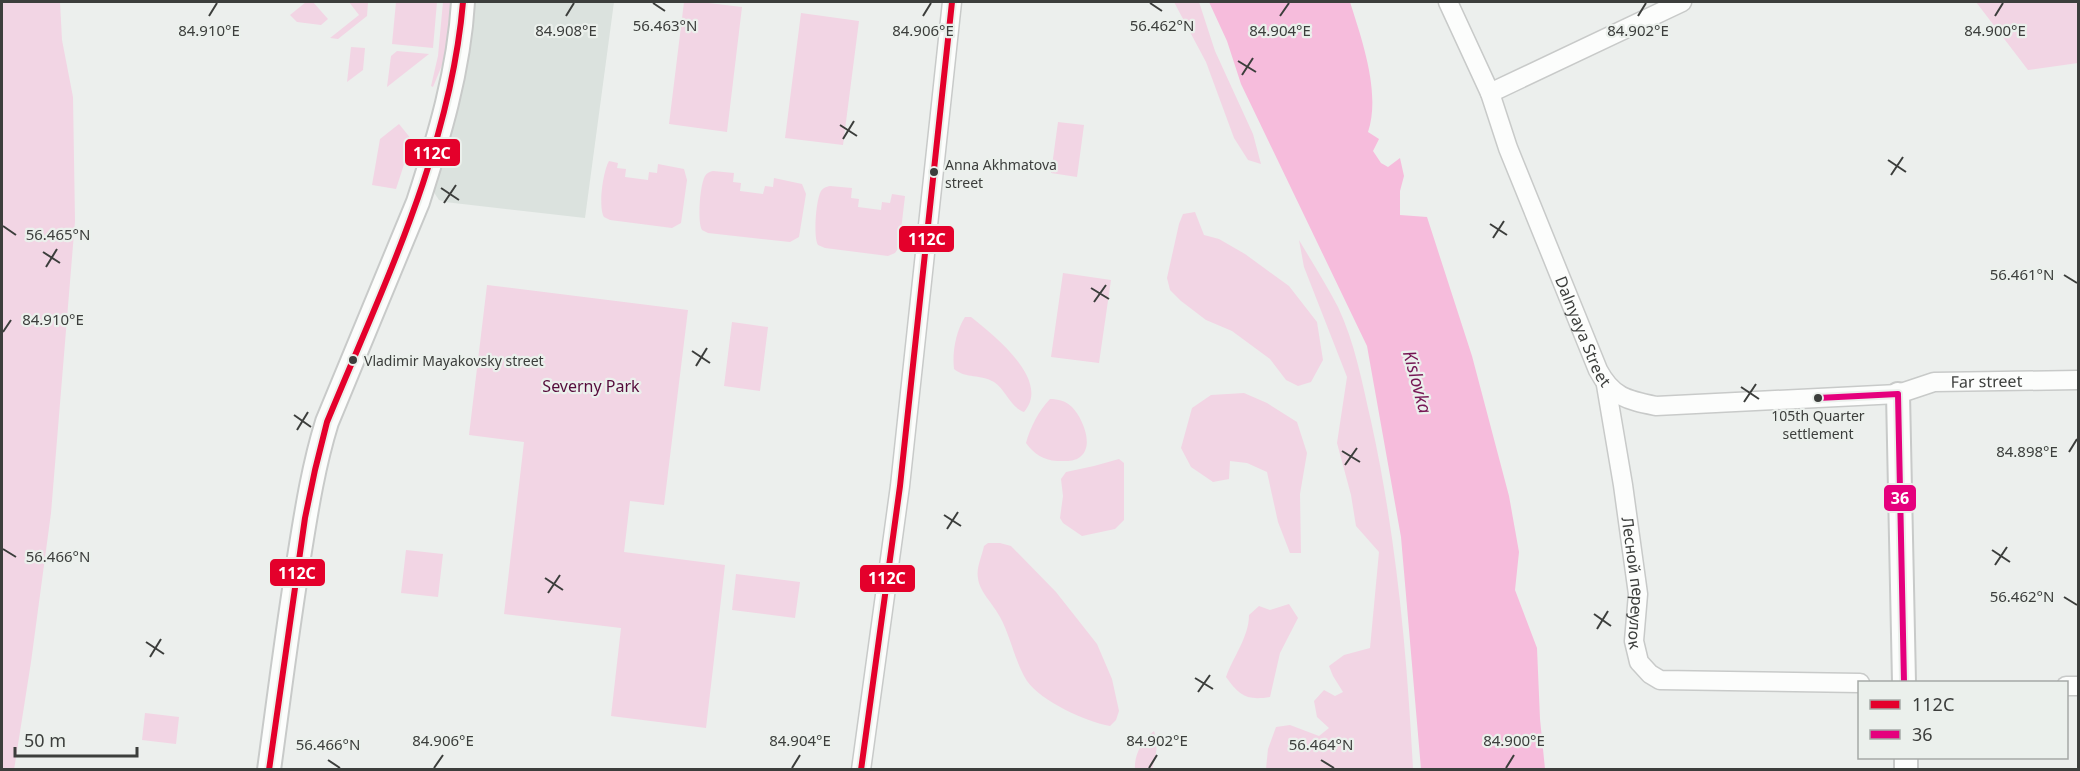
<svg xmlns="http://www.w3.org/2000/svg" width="2080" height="771" viewBox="0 0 2080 771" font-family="'Noto Sans',sans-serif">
	<rect width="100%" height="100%" fill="#ecefed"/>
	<path fill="#dbe2de" d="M469,2h145l-29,216 -140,-16 -6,-2 -4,-6 -2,-4z"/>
	<path fill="#f2d5e4" d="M2,2h58l2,38 11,57 2,124 -24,292 -20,149 -17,108 -12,-1z
		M306,2h7l15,17 -7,6 -24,-3 -7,-7z
		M349,2h19l-1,14 -29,23 -8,-1 29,-23z
		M396,2h41l-4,46 -41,-4z
		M443,2h9l-5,51 -14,34 -2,-1 7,-30z
		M684,2h16l42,5 -15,125 -58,-8z
		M1174,2h25l16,49 38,83 8,30 -13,-4 -14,-22 -28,-76z
		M1976,2h102v61l-50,7z
		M801,13l58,8 -16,124 -58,-7z
		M351,47l14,1 -2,22 -16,12z
		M397,51l32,3 -42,33 4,-31z
		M1058,122l26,3 -7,52 -26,-4z
		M399,124l13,16 -16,49 -24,-4 8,-46z
		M609,161l9,2 -1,5 9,1 -1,8 23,3 1,-8 8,1 1,-9 26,5 3,11 -6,43 -9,5 -62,-8 -6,-3c-6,-10 -1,-46 5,-56z
		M713,171l21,2 -1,9 8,1 -1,8 23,3 2,-8 8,1 1,-9 28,6 4,10 -7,43 -9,5 -82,-9 -6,-3c-5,-8 -2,-46 3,-54 2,-3 4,-4 8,-5z
		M830,186l22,2 -1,10 8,1 -1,8 23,3 1,-8 8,1 2,-9 13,2 -6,51 -4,6 -7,3 -63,-8 -7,-3c-5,-8 -2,-46 3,-54 3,-4 5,-4 9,-5z
		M1195,212l9,23 15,4 26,15 44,32 28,36 6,38 -12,22 -13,4 -12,-6 -16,-21 -38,-28 -26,-11 -25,-19 -11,-11 -3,-12 12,-54 4,-10z
		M1299,240c13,22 27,44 39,67 17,36 24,75 33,114 25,114 36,231 42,348h-147l2,-20 8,-22 14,-2 29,11 10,-8 -12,-11 -3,-16 10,-11 11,6 8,-4 -10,-16 -4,-10 15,-11 26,-7 9,-96 -23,-26 -5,-31 -14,-52 10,-66 -43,-110z
		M1063,273l48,7 -12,83 -48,-6z
		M487,285l201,25 -24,195 -34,-4 -6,51 101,13 -19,163 -95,-12 10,-88 -117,-14 20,-172 -55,-7z
		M965,317h6c22,18 81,63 53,95 -13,-4 -18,-22 -30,-30 -13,-8 -28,-3 -40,-13 -2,-17 2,-38 11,-52z
		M732,322l36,5 -8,64 -36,-5z
		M1244,393l23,10 30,19 10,31 -7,41 1,59h-11l-12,-31 -11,-50 -20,-9 -17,-2 -1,18 -16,3 -22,-15 -10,-19 11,-40 19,-13z
		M1050,399c8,0 16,2 22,8 10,10 23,39 8,50 -6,5 -16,4 -23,4 -14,-1 -23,-7 -31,-18 4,-15 13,-33 24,-44z
		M1119,459l5,4v57l-9,9 -33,7 -19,-13 -3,-5 3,-22 -2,-17 5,-7 28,-6z
		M988,543h12l11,3 45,46 41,52 15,35 7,32 -3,9 -6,6c-24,-4 -69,-25 -83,-45 -12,-19 -16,-44 -27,-64 -6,-12 -21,-26 -22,-39 -2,-10 4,-22 6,-32z
		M406,550l37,4 -5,43 -37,-4z
		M736,574l64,8 -5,36 -63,-8z
		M1289,604l9,14 -18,35 -10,44c-24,4 -31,-2 -44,-20 7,-20 23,-40 23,-62l10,-9 11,4z
		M145,713l34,4 -3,27 -34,-4z
		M1154,731c5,13 2,26 -2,38h-17c-1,-14 7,-29 19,-38z"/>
	<path fill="#f6bcdc" d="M1209,2h141c12,38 31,91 18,130l11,7 -6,12 8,12 7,4 12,-9 4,18 -4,15v24l27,2 45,139 37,140 10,56 -4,38 22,58 3,71 5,50h-124l-20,-232 -34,-191 -126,-262 -14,-43z"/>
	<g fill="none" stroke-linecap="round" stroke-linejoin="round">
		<g stroke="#c8cac9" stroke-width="21">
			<g id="minor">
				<path id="s1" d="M1448,2l42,91 18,55 90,222c14,27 29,30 58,36l242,-12 36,-12 144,-2"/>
				<path d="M1490,93l192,-91"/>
				<path id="s2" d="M1606,385l17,100 15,109 -4,47 5,21 11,12 10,6 200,3"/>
				<path d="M2066,686h12"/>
				<path d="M861,770l39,-284 52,-484"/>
			</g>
		</g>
		<g stroke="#c8cac9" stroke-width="26">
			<path id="tertiary" d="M1898,394l6,288
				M1906,758v12
				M269,770c10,-73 19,-146 31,-219 7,-44 14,-87 27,-129l91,-220c21,-65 41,-131 45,-200"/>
		</g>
		<use href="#minor" stroke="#fcfdfc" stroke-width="18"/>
		<use href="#tertiary" stroke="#fcfdfc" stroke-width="22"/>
		<g stroke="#ebf0ec" stroke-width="10">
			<path id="bus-1" d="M269,770l36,-252 10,-48 12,-48c56,-136 123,-271 136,-420
				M861,770l39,-284 52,-484"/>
		</g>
		<g stroke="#ebf0ec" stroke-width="10">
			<path id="bus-2" d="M1818,398l80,-4 6,288"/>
		</g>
		<use href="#bus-1" stroke="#e4002b" stroke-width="6"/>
		<use href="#bus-2" stroke="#e5007d" stroke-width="6"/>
	</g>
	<path fill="none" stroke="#3c3e3c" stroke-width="2" d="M653,3l12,8M1150,3l12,8M209,16l8,-13M566,16l8,-13M923,16l8,-13M1280,16l9,-13M1638,16l8,-13M1995,16l8,-13M1238,61l18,11M1242,75l11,-17M840,125l17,11M843,139l11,-18M1888,160l18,12M1891,175l12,-18M441,188l18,12M444,203l12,-18M1490,224l17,11M3,226l13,9M1493,238l11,-17M43,252l17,11M46,267l11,-18M2064,275l13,8M1091,288l18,11M1094,302l12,-17M3,332l8,-12M692,351l18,12M696,366l11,-18M1741,387l18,12M1744,402l12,-18M294,415l17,12M297,430l11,-18M1342,451l18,11M2069,452l8,-13M1345,465l12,-17M944,515l17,11M947,529l11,-17M3,549l13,8M1992,550l18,12M1995,565l12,-18M545,578l18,12M548,593l12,-18M2064,597l13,8M1594,614l17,12M1597,629l11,-18M146,642l18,12M150,657l11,-18M1195,678l18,11M1198,692l12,-17M328,760l12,8M1321,760l13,8M434,768l9,-13M792,768l8,-13M1149,768l8,-13M1506,768l8,-13"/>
	<g fill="#3c3e3c" stroke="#ebf0ec" stroke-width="2">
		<circle cx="934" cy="172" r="5"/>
		<circle cx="353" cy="360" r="5"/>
		<circle cx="1818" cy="398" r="5"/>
	</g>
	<g text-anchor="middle" stroke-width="4.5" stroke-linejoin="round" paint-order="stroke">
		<g font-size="14" fill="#3c3e3c" stroke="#ebf0ec" text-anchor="start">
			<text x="945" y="170">Anna Akhmatova<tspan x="945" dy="18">street</tspan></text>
			<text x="364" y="366">Vladimir Mayakovsky street</text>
			<text x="1818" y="421" text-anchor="middle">105th Quarter<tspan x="1818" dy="18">settlement</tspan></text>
		</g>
		<g font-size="16" fill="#3c3e3c" stroke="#ebf0ec">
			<text dy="6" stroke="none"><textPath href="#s1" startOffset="356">Dalnyaya Street</textPath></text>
			<text dy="6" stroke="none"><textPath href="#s1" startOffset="802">Far street</textPath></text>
			<text dy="6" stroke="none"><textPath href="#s2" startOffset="200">Лесной переулок</textPath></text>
		</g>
		<g font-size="16" fill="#550c3b" stroke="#ebf0ec">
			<text x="591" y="392">Severny Park</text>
		</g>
		<g font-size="18" font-style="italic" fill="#761654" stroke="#ebf0ec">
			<text transform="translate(1417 382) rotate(75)" y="6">Kislovka</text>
		</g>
	</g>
	<g font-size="15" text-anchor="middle" fill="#3c3e3c" stroke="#ebf0ec" stroke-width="4.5" stroke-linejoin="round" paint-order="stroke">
		<text x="665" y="31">56.463°N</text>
		<text x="1162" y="31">56.462°N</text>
		<text x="209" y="36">84.910°E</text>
		<text x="1995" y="36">84.900°E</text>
		<text x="566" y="36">84.908°E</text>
		<text x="923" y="36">84.906°E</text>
		<text x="1280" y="36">84.904°E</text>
		<text x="1638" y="36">84.902°E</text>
		<text x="58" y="240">56.465°N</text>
		<text x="2022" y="280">56.461°N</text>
		<text x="53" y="325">84.910°E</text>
		<text x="2027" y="457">84.898°E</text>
		<text x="58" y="562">56.466°N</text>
		<text x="2022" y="602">56.462°N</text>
		<text x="443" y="746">84.906°E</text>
		<text x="800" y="746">84.904°E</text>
		<text x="1157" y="746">84.902°E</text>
		<text x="1514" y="746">84.900°E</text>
		<text x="328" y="750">56.466°N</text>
		<text x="1321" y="750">56.464°N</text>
	</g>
	<g stroke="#ebf0ec" stroke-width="2">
		<rect x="404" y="138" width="57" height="29" rx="6" fill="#e4002b"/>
		<rect x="898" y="225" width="57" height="28" rx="6" fill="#e4002b"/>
		<rect x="1883" y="484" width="34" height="28" rx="6" fill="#e5007d"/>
		<rect x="269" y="558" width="57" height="29" rx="6" fill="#e4002b"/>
		<rect x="859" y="564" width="57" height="29" rx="6" fill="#e4002b"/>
	</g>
	<g font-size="16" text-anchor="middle" font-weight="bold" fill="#fff">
		<text x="432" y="159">112С</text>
		<text x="927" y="245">112С</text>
		<text x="1900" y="504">36</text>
		<text x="297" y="579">112С</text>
		<text x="887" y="584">112С</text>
	</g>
	<rect width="2080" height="771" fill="none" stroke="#3c3e3c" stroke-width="6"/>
	<rect x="1858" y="681" width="210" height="78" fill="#ebf0ec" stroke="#a5a9a6" stroke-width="1.5"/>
	<rect x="1870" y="700" width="30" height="9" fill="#e4002b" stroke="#a5a9a6" stroke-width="1.5"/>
	<text x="1912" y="711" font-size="18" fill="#3c3e3c">112С</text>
	<rect x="1870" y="730" width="30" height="9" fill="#e5007d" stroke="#a5a9a6" stroke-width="1.5"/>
	<text x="1912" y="741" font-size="18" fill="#3c3e3c">36</text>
	<path d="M15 747v9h122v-9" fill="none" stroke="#3c3e3c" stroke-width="3"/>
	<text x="24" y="747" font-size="18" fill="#3c3e3c" stroke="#ebf0ec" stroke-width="4.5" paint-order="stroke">50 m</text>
</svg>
